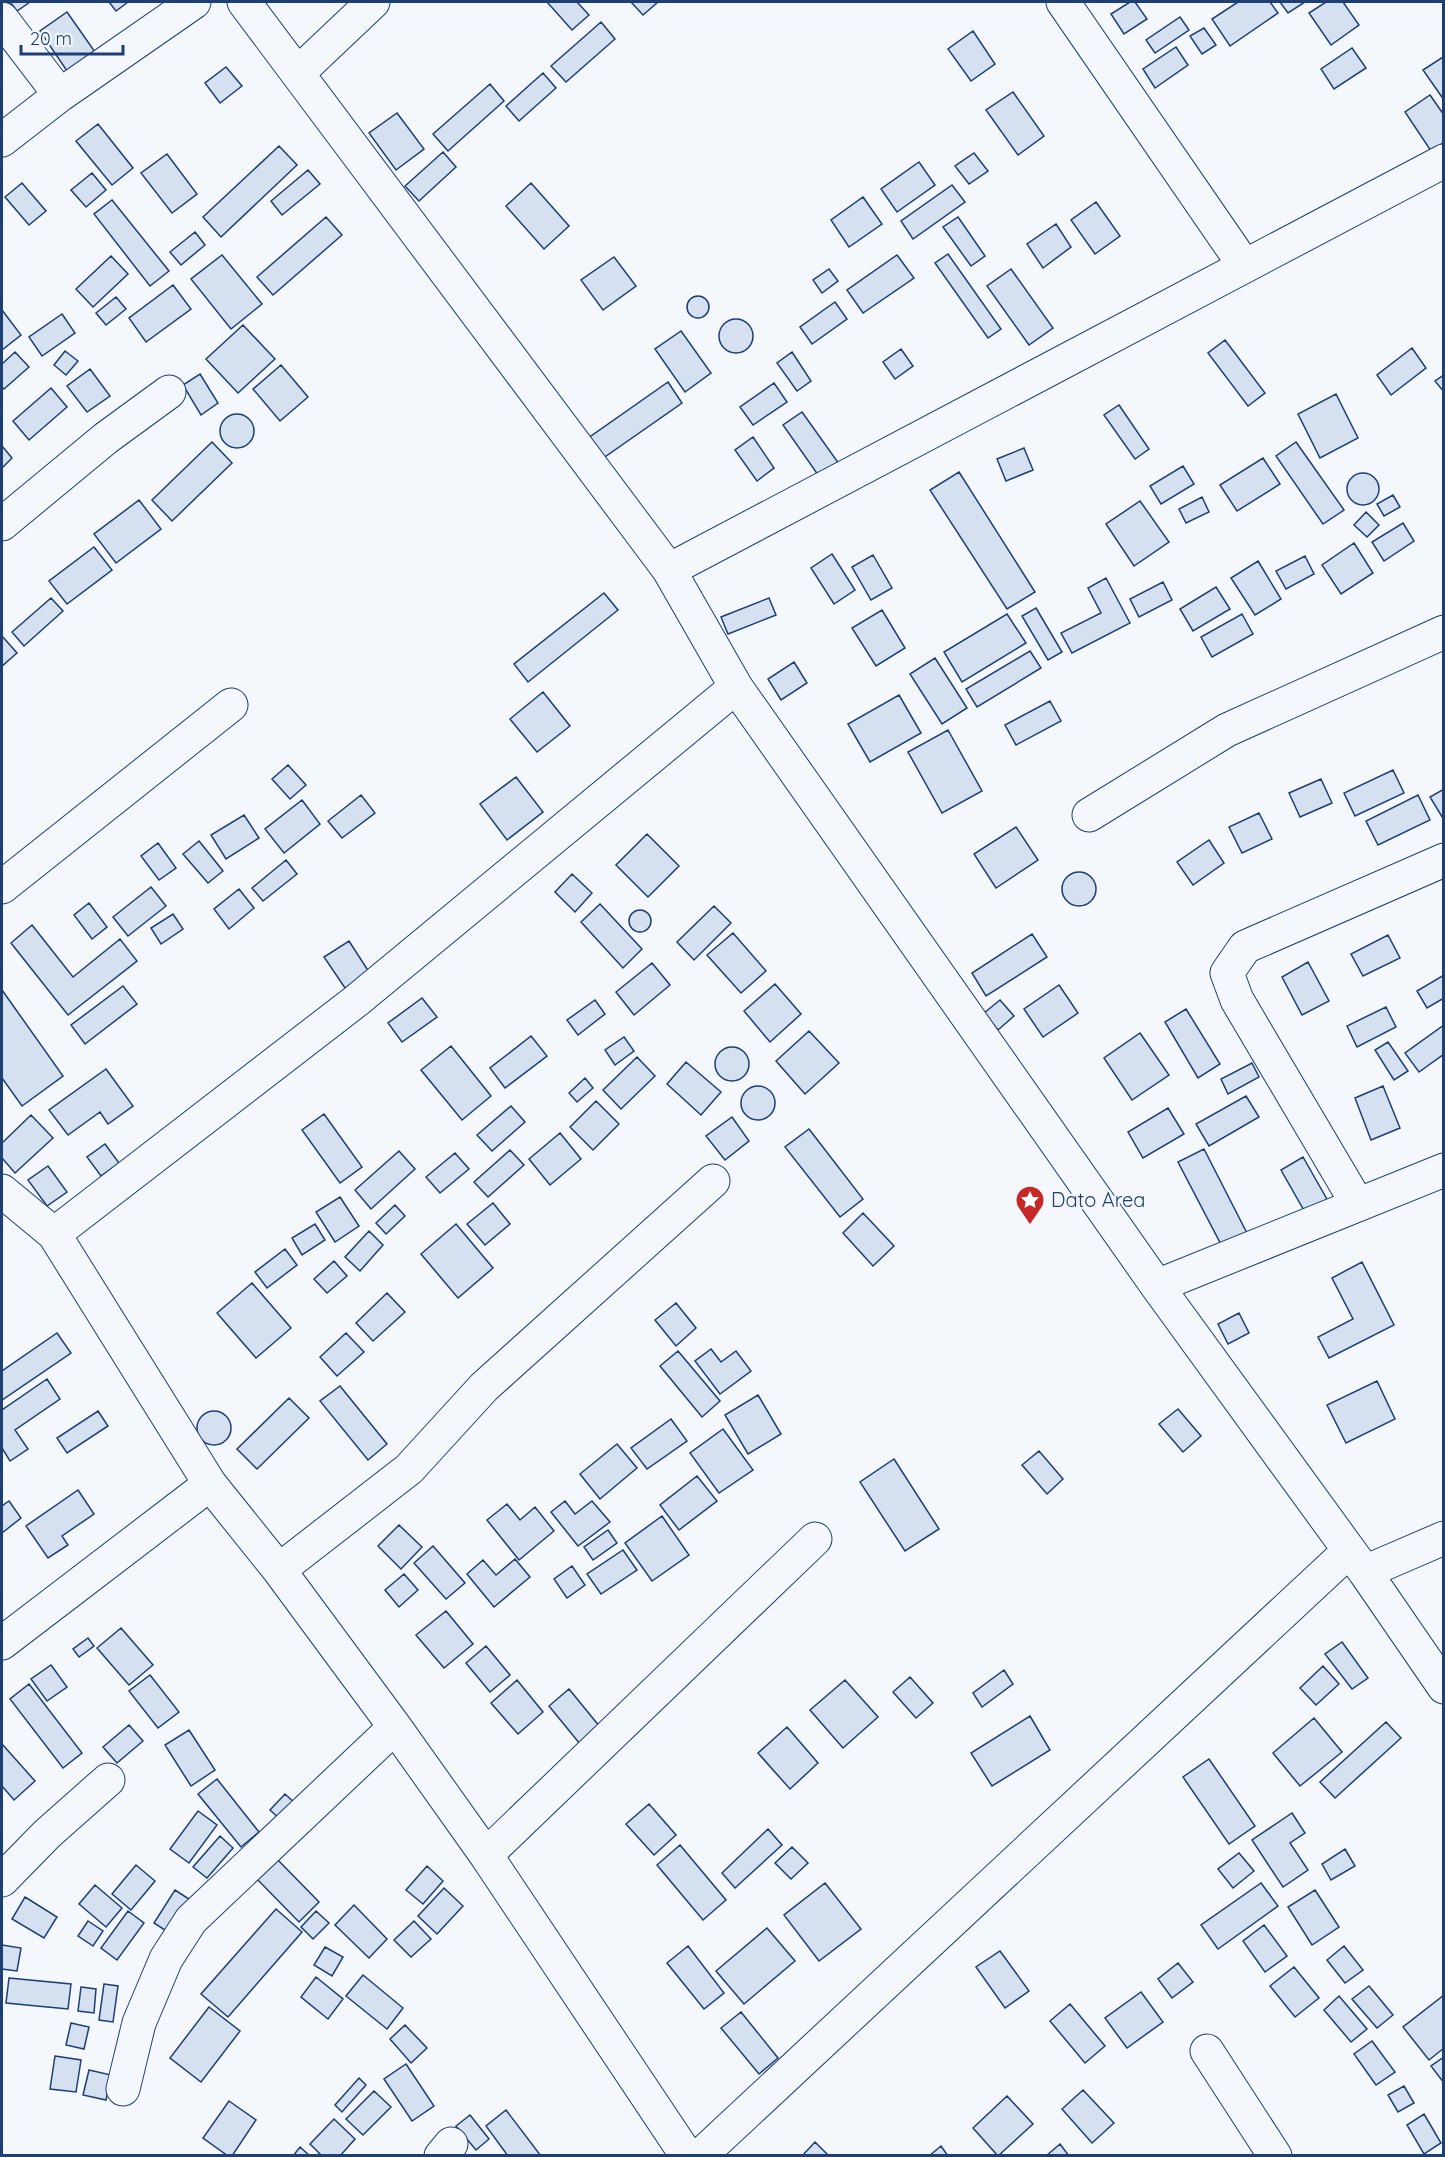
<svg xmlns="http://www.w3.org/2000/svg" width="1445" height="2157" viewBox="0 0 1445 2157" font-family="Quicksand,sans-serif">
	<rect width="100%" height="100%" fill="#f4f7fb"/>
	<path fill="#d5e0f0" stroke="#1d3f73" stroke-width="1.5" d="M10,2h20l-13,9z
		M109,2h19l-12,9z
		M547,2h30l12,13 -17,15z
		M631,2h27l-15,13z
		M1130,2h5l12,17 -23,15 -13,-20z
		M1238,2h32l8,11 -48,33 -18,-27z
		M1280,2h25l-17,11z
		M1326,2h17l16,23 -28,20 -22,-32z
		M67,12l28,40 -28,19 -27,-40z
		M1180,17l9,13 -34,23 -9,-13z
		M601,22l14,17 -49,43 -15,-16z
		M1204,28l12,17 -14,9 -12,-18z
		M973,31l22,33 -24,17 -23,-32z
		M1176,47l12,18 -33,23 -12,-19z
		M1352,48l14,20 -32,21 -13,-20z
		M1443,57l1,1v42l-21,-30z
		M226,67l16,19 -22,17 -15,-20z
		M543,73l13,15 -37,33 -13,-15z
		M490,84l14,17 -56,50 -15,-17z
		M1013,92l31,44 -26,19 -32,-45z
		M1430,95l14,20v27l-13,9 -26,-39z
		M397,113l27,36 -28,21 -27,-37z
		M98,124l35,44 -21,17 -36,-44z
		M279,146l18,19 -76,72 -18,-20z
		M443,152l13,15 -37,34 -14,-15z
		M974,153l14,18 -19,13 -14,-18z
		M167,154l30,40 -25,19 -31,-40z
		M919,162l16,23 -38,27 -16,-23z
		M308,170l12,14 -38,31 -11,-14z
		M92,173l14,17 -20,17 -15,-17z
		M22,183l24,28 -17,14 -24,-28z
		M531,183l38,43 -25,23 -38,-43z
		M952,185l13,17 -52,37 -12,-18z
		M863,197l19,27 -33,23 -18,-27z
		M112,200l57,71 -19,15 -56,-72z
		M1096,202l24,34 -25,18 -24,-34z
		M326,217l16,18 -69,60 -16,-18z
		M958,217l27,39 -14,10 -28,-39z
		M1056,224l15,23 -28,21 -16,-24z
		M195,232l10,13 -24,20 -11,-13z
		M948,254l53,75 -13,9 -53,-75z
		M222,255l40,49 -31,25 -40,-50z
		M897,255l17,23 -51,35 -16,-23z
		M111,256l17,18 -35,33 -17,-18z
		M614,257l22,29 -33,24 -22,-30z
		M829,269l9,12 -16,12 -9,-13z
		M1011,269l42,59 -24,17 -42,-59z
		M173,285l18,24 -45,33 -17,-24z
		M687 307a11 11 0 1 1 22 0a11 11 0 1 1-22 0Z
		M116,297l10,12 -20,16 -10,-12z
		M835,302l12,17 -35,25 -12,-17z
		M2,310l19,25 -19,15z
		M62,314l13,19 -33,23 -13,-19z
		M719 336a17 17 0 1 1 34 0a17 17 0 1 1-34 0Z
		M243,325l32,34 -37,34 -32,-34z
		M681,331l30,42 -26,19 -30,-43z
		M1225,340l40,53 -17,13 -40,-53z
		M1412,348l14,20 -35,27 -14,-20z
		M901,349l12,17 -18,13 -12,-17z
		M65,351l13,10 -12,14 -12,-10z
		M15,352l14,15 -25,22 -2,-2v-23z
		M792,352l19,29 -14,10 -20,-28z
		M281,365l27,32 -28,24 -27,-32z
		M90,369l20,27 -23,16 -20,-26z
		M200,374l18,29 -17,12 -18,-30z
		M1444,375v17l-9,-11z
		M668,382l14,21 -83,58 -15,-20z
		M774,383l13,19 -34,23 -13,-18z
		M51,388l16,19 -38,33 -16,-19z
		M1336,394l22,44 -38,20 -22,-44z
		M1119,405l30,44 -14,10 -31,-44z
		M802,412l40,56 -19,14 -40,-57z
		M220 431a17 17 0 1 1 34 0a17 17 0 1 1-34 0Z
		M753,437l21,31 -17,13 -22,-31z
		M212,442l20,21 -60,58 -20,-21z
		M1296,442l48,68 -21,14 -47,-68z
		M2,446l10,12 -10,10z
		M1024,448l9,22 -27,11 -9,-22z
		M1263,458l17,26 -43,27 -17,-26z
		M1183,466l11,18 -33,20 -11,-18z
		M959,472l76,120 -28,17 -77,-119z
		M1347 489a16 16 0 1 1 32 0a16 16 0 1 1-32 0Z
		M1393,495l7,12 -16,9 -7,-12z
		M1202,497l7,15 -23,11 -7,-14z
		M139,500l22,29 -45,34 -22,-29z
		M1140,501l29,41 -35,24 -28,-42z
		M1366,512l13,13 -12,12 -13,-12z
		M1403,523l11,18 -30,20 -12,-19z
		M1354,543l19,30 -32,21 -19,-29z
		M94,547l18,23 -45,34 -18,-23z
		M832,554l23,36 -21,14 -23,-36z
		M873,555l19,33 -21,12 -19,-33z
		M1305,556l9,18 -28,15 -10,-18z
		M1258,561l23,38 -26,16 -24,-37z
		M1106,578l24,45 -58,30 -11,-20 40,-20 -13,-25z
		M1163,582l9,18 -33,17 -9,-18z
		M1216,587l14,22 -37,22 -13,-22z
		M604,593l14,17 -90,72 -14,-18z
		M51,598l12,13 -39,35 -12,-14z
		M769,598l7,17 -48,19 -7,-17z
		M1036,608l26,44 -14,8 -26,-44z
		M882,610l23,38 -29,18 -24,-38z
		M1007,614l19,29 -64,39 -18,-30z
		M1242,614l11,20 -41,23 -11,-20z
		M2,636l15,17 -15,13z
		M1030,651l11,17 -64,39 -11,-18z
		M935,658l32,50 -25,16 -32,-50z
		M794,662l13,21 -26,17 -13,-21z
		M543,692l27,34 -33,26 -27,-33z
		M899,695l22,38 -51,29 -22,-38z
		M1050,701l11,20 -45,24 -11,-20z
		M948,730l34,61 -40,22 -34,-61z
		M288,765l18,20 -16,14 -18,-20z
		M1393,770l11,23 -49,23 -11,-23z
		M516,777l27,35 -36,28 -27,-36z
		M1321,779l11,24 -32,14 -11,-24z
		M1444,789v31l-14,-23z
		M361,795l14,18 -33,25 -14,-17z
		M1418,795l12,25 -52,25 -12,-24z
		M302,800l18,24 -36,29 -19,-24z
		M1259,813l13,26 -30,14 -13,-26z
		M244,815l15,23 -33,21 -15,-24z
		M1016,827l22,33 -42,28 -22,-34z
		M647,834l32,32 -31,31 -32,-32z
		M1209,840l15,23 -31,22 -16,-23z
		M199,841l24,30 -15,12 -25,-29z
		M158,843l18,25 -17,12 -18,-24z
		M286,860l11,14 -34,27 -11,-13z
		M1062 889a17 17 0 1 1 34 0a17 17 0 1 1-34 0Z
		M572,874l20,19 -17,19 -20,-20z
		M151,887l15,19 -38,30 -15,-19z
		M239,889l15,19 -25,21 -15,-20z
		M89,903l18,24 -15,12 -18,-24z
		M600,904l42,45 -19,19 -42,-46z
		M714,906l17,17 -37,37 -17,-18z
		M629 921a11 11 0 1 1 22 0a11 11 0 1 1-22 0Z
		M173,914l10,15 -22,15 -10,-16z
		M32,925l41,52 47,-38 17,22 -69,54 -57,-72z
		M733,933l33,38 -25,22 -34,-38z
		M1032,934l15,23 -61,39 -14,-23z
		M1388,935l12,23 -37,18 -12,-22z
		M349,941l20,31 -24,16 -21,-31z
		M1308,962l21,39 -27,14 -20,-38z
		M652,963l18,22 -36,30 -18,-23z
		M1444,975v23l-17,10 -10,-17z
		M775,984l26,30 -31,28 -26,-31z
		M1059,985l19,28 -35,24 -19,-28z
		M123,986l14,18 -52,40 -14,-19z
		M2,990l61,86 -41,30 -20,-28z
		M422,998l15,19 -35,25 -14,-19z
		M595,1000l10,14 -27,21 -11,-15z
		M1000,1000l14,16 -16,14 -14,-17z
		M1386,1007l10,20 -39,20 -10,-21z
		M1186,1009l34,55 -22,14 -33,-56z
		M1444,1025v29l-25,18 -14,-19z
		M809,1031l30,32 -34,31 -29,-33z
		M1140,1033l29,42 -37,25 -28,-42z
		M531,1036l16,20 -42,32 -15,-20z
		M624,1037l10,14 -19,14 -10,-15z
		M1388,1042l20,29 -14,9 -19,-30z
		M451,1046l40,50 -29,24 -41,-50z
		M715 1064a17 17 0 1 1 34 0a17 17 0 1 1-34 0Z
		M637,1057l18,19 -34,33 -18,-19z
		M686,1062l35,30 -20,23 -34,-31z
		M1252,1063l7,14 -31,17 -7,-15z
		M106,1069l27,37 -25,18 -8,-12 -32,23 -19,-25z
		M585,1078l8,10 -16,14 -8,-9z
		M1383,1086l17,42 -29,12 -16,-42z
		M741 1103a17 17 0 1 1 34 0a17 17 0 1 1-34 0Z
		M1246,1096l13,21 -50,29 -13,-22z
		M596,1101l23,23 -26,26 -23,-23z
		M511,1106l14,16 -33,29 -15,-16z
		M1168,1108l16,26 -41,24 -15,-26z
		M324,1114l38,53 -22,16 -38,-53z
		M31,1115l22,23 -38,35 -13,-15v-15z
		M732,1117l17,24 -24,19 -19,-24z
		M809,1129l54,70 -23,18 -55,-70z
		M560,1133l21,26 -31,26 -21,-26z
		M105,1144l14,19 -18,13 -14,-19z
		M1204,1149l47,92 -25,13 -48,-92z
		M510,1150l14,15 -36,32 -14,-15z
		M399,1151l16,18 -44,40 -16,-19z
		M455,1153l14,16 -29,24 -14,-16z
		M1303,1157l29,51 -22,13 -29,-51z
		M48,1166l19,26 -20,14 -19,-26z
		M340,1197l19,29 -24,16 -19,-30z
		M493,1203l17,21 -25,21 -18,-21z
		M395,1205l10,11 -19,18 -10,-11z
		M863,1213l31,33 -21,20 -30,-33z
		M315,1224l10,16 -23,15 -10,-17z
		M456,1224l37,44 -35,30 -37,-44z
		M369,1231l14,14 -23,26 -15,-14z
		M285,1249l12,16 -30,23 -12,-16z
		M334,1261l13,15 -20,17 -13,-14z
		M1362,1262l32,63 -65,33 -11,-21 35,-18 -21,-41z
		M252,1283l39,45 -35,30 -39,-45z
		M387,1293l18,19 -32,29 -17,-18z
		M676,1303l20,25 -20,18 -21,-26z
		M1239,1313l10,20 -21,11 -10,-20z
		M57,1333l14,20 -69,47v-29z
		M346,1333l18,19 -27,24 -17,-19z
		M711,1349l10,13 15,-11 15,20 -31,23 -25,-33z
		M678,1351l42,50 -18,16 -42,-51z
		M47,1379l13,20 -45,31 13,19 -18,12 -8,-13v-38z
		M1377,1381l18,38 -49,24 -19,-38z
		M340,1386l47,58 -19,16 -48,-59z
		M758,1395l23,39 -33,20 -23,-39z
		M289,1398l20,20 -52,51 -20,-20z
		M1178,1409l23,27 -18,16 -24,-28z
		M98,1411l10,15 -41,27 -10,-15z
		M197 1428a17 17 0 1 1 34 0a17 17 0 1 1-34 0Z
		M671,1419l16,22 -40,28 -16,-21z
		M723,1429l30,41 -34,23 -29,-40z
		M617,1444l20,24 -37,31 -20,-25z
		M1039,1451l24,28 -16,15 -25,-29z
		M894,1459l45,70 -34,22 -45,-69z
		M697,1476l20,25 -38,29 -19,-25z
		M78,1490l16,24 -32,22 6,9 -20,13 -22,-32z
		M9,1501l12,17 -19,15v-27z
		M565,1501l10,13 17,-13 18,21 -32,24 -27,-34z
		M507,1504l13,16 15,-13 19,24 -35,29 -32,-40z
		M662,1516l27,39 -37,26 -27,-38z
		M399,1525l23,22 -21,22 -23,-23z
		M608,1530l9,13 -24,17 -9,-13z
		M433,1546l32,37 -19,16 -32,-36z
		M623,1550l14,20 -36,24 -14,-20z
		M515,1559l15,18 -36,30 -27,-33 16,-14 13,15z
		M572,1566l13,19 -18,13 -13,-19z
		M404,1574l14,16 -19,17 -14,-17z
		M446,1611l27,33 -29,24 -28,-33z
		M121,1628l32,37 -24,20 -32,-37z
		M88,1638l6,8 -15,11 -6,-8z
		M1342,1642l26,36 -16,11 -27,-35z
		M486,1646l24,29 -20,17 -24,-29z
		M51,1665l16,22 -20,14 -16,-22z
		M1323,1666l16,18 -23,21 -16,-17z
		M1004,1670l9,14 -31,23 -9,-14z
		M150,1675l29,37 -21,16 -29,-37z
		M910,1677l23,26 -17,15 -23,-26z
		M517,1680l26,32 -25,22 -27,-31z
		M845,1680l33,37 -35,31 -33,-38z
		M29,1684l53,69 -19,15 -53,-69z
		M569,1689l31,38 -20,17 -31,-38z
		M1030,1716l20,34 -58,36 -21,-33z
		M1314,1718l28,34 -42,34 -27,-33z
		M1386,1722l15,16 -66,60 -15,-16z
		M129,1725l14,16 -26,22 -14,-16z
		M787,1727l31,36 -28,26 -32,-36z
		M189,1730l26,40 -24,16 -26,-41z
		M2,1744l33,37 -21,19 -12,-14z
		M1209,1759l46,67 -26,18 -46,-67z
		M217,1779l42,53 -18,15 -43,-53z
		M285,1794l12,11 -15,16 -12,-11z
		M649,1804l27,31 -22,20 -28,-31z
		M198,1811l19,14 -28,38 -19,-14z
		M1292,1813l13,20 -15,10 18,27 -25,17 -31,-47z
		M768,1829l14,16 -47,43 -13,-15z
		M220,1836l13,12 -26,30 -14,-11z
		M680,1845l46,55 -23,20 -46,-55z
		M792,1847l16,16 -17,16 -16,-16z
		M1345,1849l10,17 -24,14 -9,-16z
		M1239,1853l15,18 -21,17 -15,-19z
		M275,1857l44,45 -20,20 -44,-45z
		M136,1865l19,16 -24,29 -19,-16z
		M427,1866l16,15 -20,23 -17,-14z
		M825,1883l36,46 -42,32 -35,-46z
		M1261,1883l17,23 -60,43 -17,-24z
		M95,1885l27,23 -16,19 -27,-23z
		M444,1888l19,18 -26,28 -19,-18z
		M175,1890l17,11 -21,33 -17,-11z
		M1315,1890l24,37 -27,18 -24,-38z
		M25,1897l32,20 -13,21 -32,-19z
		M354,1905l33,34 -18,19 -34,-33z
		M276,1909l26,23 -74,85 -27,-23z
		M128,1911l16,12 -27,37 -16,-12z
		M316,1911l13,12 -16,16 -12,-12z
		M88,1921l15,10 -10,15 -15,-10z
		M414,1921l17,18 -20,18 -17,-17z
		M1264,1925l23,31 -22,16 -22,-31z
		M767,1928l28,33 -51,43 -28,-33z
		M2,1945l19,3 -4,23 -15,-2z
		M688,1946l36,47 -20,16 -37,-46z
		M1344,1946l19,24 -18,13 -18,-23z
		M325,1947l18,10 -11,19 -18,-11z
		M1000,1951l29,40 -24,17 -29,-41z
		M1178,1963l15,19 -21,16 -14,-19z
		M1294,1967l25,31 -24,19 -25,-31z
		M363,1975l40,33 -16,21 -41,-33z
		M316,1977l27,22 -15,20 -27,-22z
		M9,1978l62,6 -3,25 -62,-6z
		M104,1984l14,2 -5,36 -14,-2z
		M1369,1986l24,29 -16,13 -25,-29z
		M81,1987l15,2 -2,24 -16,-2z
		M1141,1992l22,30 -36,26 -22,-30z
		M1444,1995v53l-15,12 -26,-33z
		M1339,1996l28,33 -16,13 -27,-32z
		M1070,2004l35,42 -20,17 -35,-42z
		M209,2007l31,24 -39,51 -31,-24z
		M741,2012l37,46 -19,16 -38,-46z
		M71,2023l18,4 -5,22 -18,-4z
		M405,2025l22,23 -16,15 -21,-24z
		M1372,2041l23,31 -19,13 -22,-31z
		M55,2056l26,4 -5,32 -26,-3z
		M1444,2057v26l-13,-17z
		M406,2064l28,42 -22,15 -28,-42z
		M89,2070l22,5 -5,25 -23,-5z
		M359,2078l7,7 -24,27 -7,-7z
		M1404,2086l10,17 -16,9 -10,-17z
		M1083,2090l31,33 -22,20 -30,-34z
		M374,2091l17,16 -28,28 -17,-16z
		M1007,2096l26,28 -35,32 -25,-28z
		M229,2101l27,19 -24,36h-4l-25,-18z
		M506,2110l35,46h-33l-22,-30z
		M1424,2114l17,29 -17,11 -17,-29z
		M470,2115l19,24 -13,11 -20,-24z
		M334,2119l21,20 -15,17h-18l-12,-12z
		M815,2142l14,14h-27z
		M1060,2144l9,12h-23z
		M941,2146l7,10h-19z
		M300,2147l10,9h-17z"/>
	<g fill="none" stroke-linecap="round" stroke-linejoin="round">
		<g stroke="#1d3f73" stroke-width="35">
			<path id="minor" d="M244,2l425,568 67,117 421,599 208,286 79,115
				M1063,2l181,263
				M2,19l58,76
				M298,73l75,-71
				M2,140l58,-45 134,-93
				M2,524l104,-86 63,-46
				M669,570l775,-409
				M1089,815l138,-85 217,-98
				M2,887l229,-182
				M2,1191l52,43 156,250 69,86 116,157 91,128 201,301
				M1358,1205l-121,-205 -10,-27 18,-26 199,-87
				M54,1234l302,-233 380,-314
				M1157,1286l287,-116
				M279,1570l130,-101 75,-82 229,-206
				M1365,1572l79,-34
				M2,1643l208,-159
				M486,1855l329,-316
				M2,1880l45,-46 61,-54
				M1207,2051l68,105
				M123,2089l16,-66 27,-64 25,-39 204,-193
				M441,2156l10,-12
				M700,2156l649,-605"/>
		</g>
		<use href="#minor" stroke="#f4f7fb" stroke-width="33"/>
	</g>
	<defs>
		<g id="sight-pin" transform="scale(1.5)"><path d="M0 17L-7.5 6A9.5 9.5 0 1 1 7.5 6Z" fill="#c62828" stroke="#f4f7fb"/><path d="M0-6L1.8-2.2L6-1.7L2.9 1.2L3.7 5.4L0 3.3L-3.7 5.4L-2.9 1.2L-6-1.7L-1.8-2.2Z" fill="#fff"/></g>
	</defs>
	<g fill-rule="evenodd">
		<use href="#sight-pin" x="1030" y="1200"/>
	</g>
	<g text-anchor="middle" stroke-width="4.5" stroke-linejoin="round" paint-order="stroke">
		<g font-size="20" fill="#1d3f73" stroke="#f4f7fb" text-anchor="start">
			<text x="1051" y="1207">Dato Area</text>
		</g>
	</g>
	<rect width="1445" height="2157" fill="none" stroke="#1d3f73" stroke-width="6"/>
	<path d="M21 45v9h102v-9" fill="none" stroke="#1d3f73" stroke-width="3"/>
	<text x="30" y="45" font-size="18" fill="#1d3f73" stroke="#f4f7fb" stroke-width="4.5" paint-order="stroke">20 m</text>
</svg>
